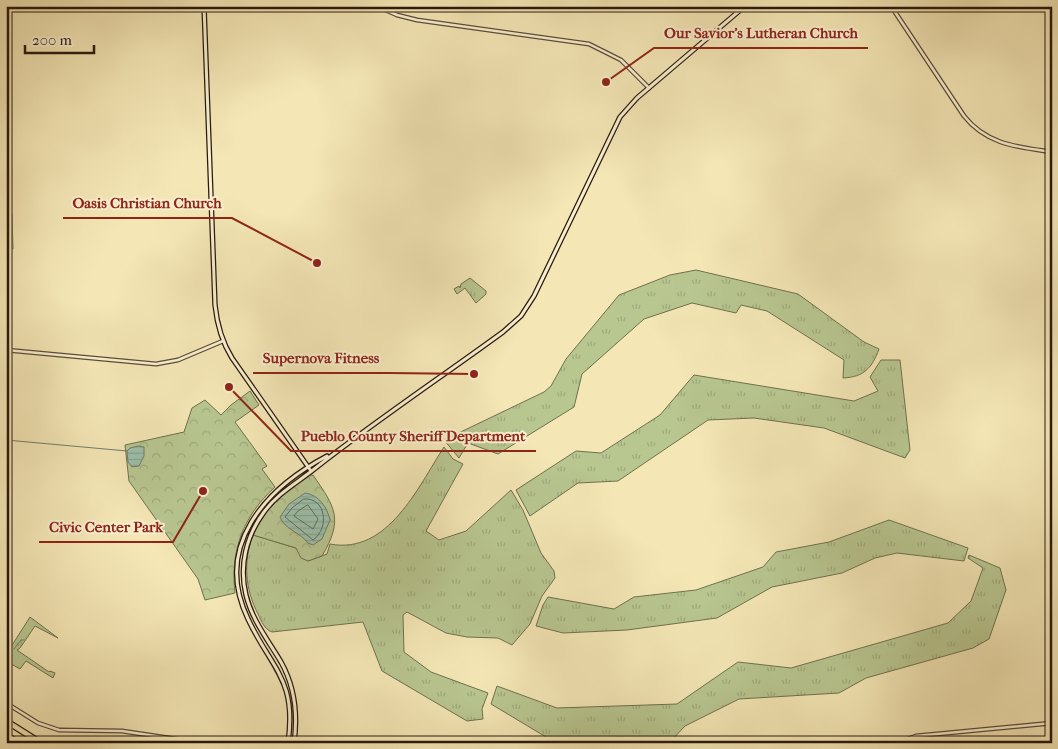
<svg xmlns="http://www.w3.org/2000/svg" width="1058" height="749" viewBox="0 0 1058 749" font-family="'IM FELL French Canon',serif">
	<defs>
		<pattern id="grass-tufts" width="24" height="20" patternUnits="userSpaceOnUse" patternTransform="scale(1.25)"><rect width="24" height="20" fill="#b8c690"/><path d="M3 7l-1-3M5 7V3M7 7l1-3M15 17l-1-3M17 17v-4M19 17l1-3" fill="none" stroke="#9eaa7b"/></pattern>
		<pattern id="park-crowns" width="20" height="18" patternUnits="userSpaceOnUse" patternTransform="scale(1.25)"><rect width="20" height="18" fill="#b8c690"/><path d="M2 6a3 3 0 1 1 6 0M12 15a3 3 0 1 1 6 0" fill="none" stroke="#9eaa7b"/></pattern>
		<pattern id="water-rules" width="6" height="5" patternUnits="userSpaceOnUse" patternTransform="scale(1.25)"><rect width="6" height="5" fill="#9cc0ab"/><path d="M0 2.5h6" fill="none" stroke="#86a492"/></pattern>
	</defs>
	<rect width="100%" height="100%" fill="#f4e6b5"/>
	<filter id="stains"><feTurbulence type="fractalNoise" baseFrequency=".004" numOctaves="4"/><feColorMatrix values="0 0 0 0 .2 0 0 0 0 .09 0 0 0 0 .02 0 0 0 .5 -.17"/></filter>
	<radialGradient id="worn" r=".72"><stop offset=".6" stop-color="#630" stop-opacity="0"/><stop offset="1" stop-color="#630" stop-opacity=".3"/></radialGradient>
	<path fill="url(#grass-tufts)" stroke="#70704f" d="M696,270l102,24 66,48 15,7c-7,19 -15,28 -36,29l1,-18 -77,-49 -26,-6 -5,8 -44,-10 -48,16 -62,55 -8,33 -76,47 -30,-11 -9,15 -15,-18 100,-48 7,-6 15,-27 53,-64 51,-20z
		M470,278l16,13v3l-10,9 -11,-15 -8,6 -3,-5 5,-3 1,2 1,-4z
		M881,360h19l10,90 -5,8 -81,-30 -70,-10 -46,2 -90,61 -40,2 -48,33 -14,-26 60,-39 25,2 59,-38 34,-40 160,26 24,-10 -8,-14z
		M444,447l9,12 10,5 -37,67 13,9 27,-9 45,-41 12,20 18,43 13,18 1,7 -13,18 -12,28 -18,21 -14,-7 -31,-1 -21,-4 -39,-21 -4,3 1,37 27,20 57,21 -6,16 1,10 -16,2 -85,-50 -19,-49 -91,10c-8,-3 -10,-10 -14,-18 -13,-25 -15,-52 -5,-79l43,13 12,13 19,-7 3,-10c58,11 88,-57 114,-97z
		M889,520l79,28 -4,13 -67,-8 -22,5 -33,15 -70,14 -55,31 -90,12 -64,3 -27,-7 7,-21 5,-8 66,12 20,-12 62,-7 67,-23 13,-15 53,-10z
		M969,555l31,13 6,22 -17,49 -16,9 -107,30 -27,15 -100,6 -54,27 -16,17h-20l-26,-6 -72,3 -60,-36 6,-18 60,22 120,-4 61,-42 53,6 157,-45 23,-22 12,-33 -15,-10z
		M30,617l28,21 -23,-12 -15,22 -3,2 32,22 1,-1 5,2 -2,5 -27,-17 -6,8 -14,-8 3,-11z"/>
	<path fill="url(#park-crowns)" stroke="#70704f" fill-rule="evenodd" d="M6,195l6,20 1,34h-7z
		M250,391l9,14 -24,17 32,44 -5,3 13,18c-32,29 -45,64 -40,106l-30,7 -7,-21 -69,-98 -4,-36 59,-13 8,-24 13,-8 16,15 10,-10z
		M310,475h3c22,32 31,44 9,81l-14,5 -7,-3 -5,-10 -43,-13c14,-31 30,-42 57,-60zM315,497l10,10 5,13 -9,19 -15,2 -2,-4 -16,-11z"/>
	<path fill="url(#water-rules)" stroke="#6e7d6c" d="M138,446l6,1v9l-5,10 -7,1 -4,-5 -1,-11 3,-3z
		M305,493c14,2 22,14 25,27l-8,19 -9,6 -5,-2c-7,-10 -24,-14 -28,-26l9,-13z"/>
	<g fill="none" stroke-linecap="round" stroke-linejoin="round">
		<path stroke="#626c5c" stroke-width="1" d="M304,499c22,-2 26,29 9,41l-28,-23 7,-9z
			M308,505l10,14 -5,10 -19,-13 3,-4z"/>
		<path stroke="#6e7d6c" stroke-width="1" d="M6,440l121,11
			M14,649l7,-9h3"/>
		<g stroke="#5c4c38" stroke-width="5">
			<path id="tertiary" d="M377,6l20,9 20,5 172,24 32,16 28,28
				M891,6l73,110c23,29 54,31 88,36
				M6,350l150,14 22,-4 45,-19
				M6,703l32,20 21,7 63,1 80,12
				M896,743l20,-7 136,-13"/>
		</g>
		<g stroke="#29190e" stroke-width="5.5">
			<path id="secondary" d="M204,6l11,299c2,19 7,37 17,53l79,113
				M288,743c9,-64 -16,-73 -40,-124 -35,-73 17,-130 79,-163
				M294,743c4,-29 1,-56 -13,-81 -13,-22 -29,-42 -35,-67 -7,-29 0,-59 18,-83 13,-18 31,-28 49,-42 61,-48 127,-92 190,-138l18,-16 13,-20 86,-179 17,-19 108,-92"/>
		</g>
		<g stroke="#29190e" stroke-width="7">
			<path id="trunk" d="M6,721l35,22
				M6,728l24,15"/>
		</g>
		<use href="#tertiary" stroke="#f8efcf" stroke-width="2.5"/>
		<use href="#secondary" stroke="#f8efcf" stroke-width="3"/>
		<use href="#trunk" stroke="#f4e6b5" stroke-width="4.5"/>
	</g>
	<path fill="none" stroke="#8f2418" stroke-width="2" d="M606 82L654 48H868M317 263L232 218H63M474 374L389 373H253M229 387L291 451H536M203 491L173 542H39"/>
	<g fill="#8f2418" stroke="#f8efcf" stroke-width="2">
		<circle cx="606" cy="82" r="5"/>
		<circle cx="317" cy="263" r="5"/>
		<circle cx="474" cy="374" r="5"/>
		<circle cx="229" cy="387" r="5"/>
		<circle cx="203" cy="491" r="5"/>
	</g>
	<g font-size="15" text-anchor="middle" font-weight="bold" fill="#8f2418" stroke="#f8efcf" stroke-width="4" stroke-linejoin="round" paint-order="stroke">
		<text x="761" y="38">Our Savior's Lutheran Church</text>
		<text x="147" y="208">Oasis Christian Church</text>
		<text x="321" y="363">Supernova Fitness</text>
		<text x="413" y="441">Pueblo County Sheriff Department</text>
		<text x="106" y="532">Civic Center Park</text>
	</g>
	<rect width="1058" height="749" fill="none" stroke="#f4e6b5" stroke-width="25"/>
	<rect x="8" y="8" width="1043" height="734" fill="none" stroke="#29190e" stroke-width="2.5"/>
	<rect x="12" y="12" width="1033" height="724" fill="none" stroke="#29190e"/>
	<path d="M25 45v8h69v-8" fill="none" stroke="#29190e" stroke-width="2.5"/>
	<text x="32" y="45" font-size="15" fill="#29190e" stroke="#f8efcf" stroke-width="4" paint-order="stroke">200 m</text>
	<rect width="100%" height="100%" filter="url(#stains)"/>
	<rect width="100%" height="100%" fill="url(#worn)"/>
</svg>
